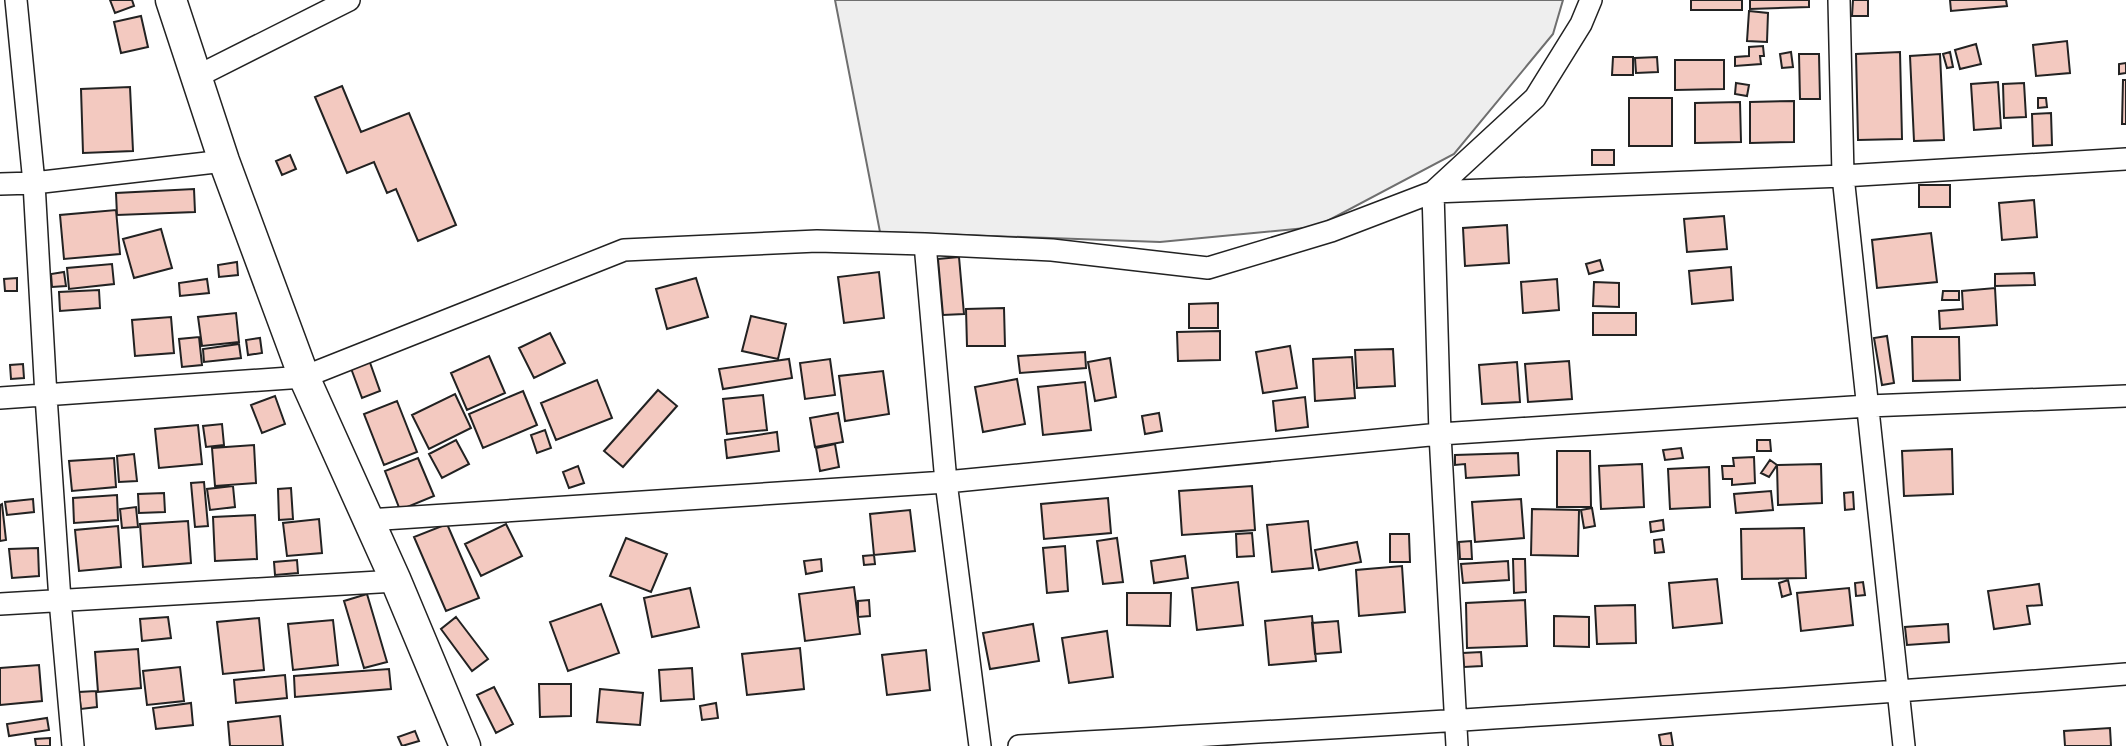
<svg xmlns="http://www.w3.org/2000/svg" width="2126" height="746" viewBox="0 0 2126 746" font-family="Manrope,sans-serif">
	<rect width="100%" height="100%" fill="#fff"/>
	<path fill="#eee" stroke="#6f6f6f" stroke-width="2" d="M835,0h728l-10,34 -99,120 -138,73 -156,15 -280,-10z"/>
	<path fill="#f3c9c0" stroke="#222" stroke-width="2" d="M110,0h22l2,6 -19,7z
		M1691,0h51v10h-51z
		M1750,0h59v7l-59,2z
		M1853,0h15v16h-16z
		M1950,0h56l1,6 -56,5z
		M1749,11l19,2 -1,29 -20,-1z
		M141,16l7,31 -27,6 -7,-31z
		M2067,41l3,32 -34,3 -3,-31z
		M1976,44l5,20 -21,5 -5,-19z
		M1763,46l1,10h-4l1,8 -26,2v-9l14,-1v-9z
		M1791,52l2,15 -11,1 -2,-14z
		M1900,52l2,87 -44,1 -2,-86z
		M1950,52l3,15 -6,1 -4,-14z
		M1799,54h20l1,45h-20z
		M1940,54l4,86 -30,1 -4,-85z
		M1613,57h20v18h-21z
		M1657,57l1,15 -22,1 -1,-15z
		M1675,60h49v29l-49,1z
		M2126,63v10l-7,1v-10z
		M2123,80h3v44h-4z
		M1998,82l3,46 -27,2 -3,-46z
		M1736,83l13,2 -2,11 -12,-2z
		M2024,83l2,34 -22,1 -1,-34z
		M342,86l19,46 48,-19 47,112 -38,16 -22,-52 -9,4 -13,-31 -27,11 -32,-76z
		M130,87l3,64 -50,2 -2,-64z
		M1629,98h43v48h-43z
		M2038,98h8l1,9 -9,1z
		M1794,101v41l-44,1v-41z
		M1740,102l1,40 -46,1v-40z
		M2051,113l1,32 -19,1 -1,-32z
		M1592,150h22v15h-22z
		M290,155l6,14 -14,6 -6,-14z
		M1919,185h31v22h-31z
		M194,189l1,23 -78,3 -1,-22z
		M2034,200l3,37 -35,3 -3,-37z
		M116,210l4,44 -56,5 -4,-44z
		M1724,216l3,33 -40,3 -3,-33z
		M1507,225l2,38 -44,3 -2,-38z
		M161,229l11,39 -38,10 -11,-39z
		M1931,233l6,49 -60,6 -5,-48z
		M959,257l5,57 -21,1 -5,-56z
		M1600,260l3,10 -14,4 -3,-10z
		M237,262l1,13 -19,2 -1,-12z
		M112,264l2,20 -45,5 -2,-21z
		M1731,267l2,33 -41,4 -3,-33z
		M64,272l2,14 -14,1 -1,-13z
		M879,272l5,46 -40,5 -6,-46z
		M2034,273l1,12 -40,1v-12z
		M17,278v13h-12l-1,-12z
		M696,278l12,39 -41,12 -11,-40z
		M207,279l2,14 -29,3 -1,-13z
		M1557,279l2,31 -36,3 -2,-31z
		M1594,282l25,1v24l-26,-1z
		M1995,288l2,37 -57,4 -1,-18 24,-2 -1,-18z
		M99,290l1,18 -40,3 -1,-19z
		M1943,291h16v9h-17z
		M1218,303v25h-29v-24z
		M1004,308l1,38h-38l-1,-37z
		M236,313l3,29 -37,4 -4,-29z
		M1593,313h43v22h-43z
		M751,316l35,8 -8,35 -36,-8z
		M171,317l3,36 -39,3 -3,-36z
		M1220,331v29l-42,1 -1,-29z
		M550,333l15,30 -31,15 -15,-30z
		M1887,336l7,47 -12,2 -8,-47z
		M199,337l3,28 -20,2 -3,-28z
		M1912,337h47l1,43 -47,1z
		M260,338l2,15 -14,2 -2,-15z
		M239,344l2,14 -37,4 -1,-13z
		M1290,346l7,42 -34,5 -7,-41z
		M1393,349l2,37 -38,2 -2,-38z
		M1085,352l1,16 -66,5 -2,-17z
		M489,356l16,37 -38,17 -16,-37z
		M368,357l12,34 -18,7 -13,-35z
		M1352,357l3,41 -40,3 -2,-42z
		M1110,358l6,39 -21,4 -7,-39z
		M789,359l3,19 -69,11 -4,-20z
		M830,359l5,36 -30,4 -5,-36z
		M1569,361l3,38 -44,3 -3,-38z
		M1517,362l3,40 -38,2 -3,-39z
		M23,364l1,14 -13,1 -1,-14z
		M883,371l6,43 -44,7 -6,-45z
		M1017,379l8,45 -42,8 -8,-45z
		M597,380l15,38 -56,22 -15,-37z
		M1085,382l6,48 -48,5 -5,-48z
		M658,390l19,16 -54,61 -19,-16z
		M523,391l14,34 -54,23 -14,-34z
		M455,394l16,34 -42,21 -17,-34z
		M763,395l4,35 -40,4 -4,-35z
		M275,396l10,28 -23,9 -11,-28z
		M1305,397l3,30 -32,4 -3,-30z
		M397,401l20,51 -33,13 -20,-51z
		M838,413l5,29 -28,5 -5,-29z
		M1159,413l3,18 -17,3 -3,-18z
		M222,424l2,21 -18,2 -3,-21z
		M198,425l4,39 -43,4 -4,-39z
		M545,430l6,18 -14,5 -6,-18z
		M777,432l2,19 -52,7 -2,-18z
		M456,440l13,24 -27,14 -13,-24z
		M1757,440h13l1,11h-14z
		M835,444l4,23 -19,4 -4,-23z
		M254,445l2,38 -41,3 -3,-38z
		M1681,448l2,10 -18,2 -2,-10z
		M1952,449l1,45 -49,2 -2,-45z
		M1557,451h33l1,56h-34z
		M1518,453l1,22 -53,3 -1,-14 -10,1v-10z
		M134,454l3,27 -18,1 -2,-26z
		M1754,457l1,26 -23,2v-6h-9l-1,-13h12l-1,-8z
		M114,458l2,29 -44,4 -3,-30z
		M418,458l16,38 -34,14 -15,-39z
		M1770,460l7,5 -8,12 -8,-4z
		M1642,464l2,43 -43,2 -2,-43z
		M1821,464l1,39 -44,2 -1,-40z
		M578,466l6,17 -15,5 -6,-16z
		M1709,467l1,40 -40,2 -2,-40z
		M204,482l4,44 -13,1 -4,-44z
		M233,486l2,21 -25,3 -3,-21z
		M1252,486l3,44 -73,5 -3,-44z
		M291,488l2,31 -14,1 -1,-31z
		M1771,491l2,19 -37,3 -2,-19z
		M1853,492l1,17 -9,1 -1,-17z
		M164,493l1,19 -26,1 -1,-19z
		M117,495l1,25 -44,3 -1,-25z
		M1108,498l3,35 -67,6 -3,-35z
		M33,499l1,13 -27,3 -2,-13z
		M1521,499l3,39 -49,4 -3,-40z
		M2,504l4,36 -6,1v-36z
		M136,507l2,20 -16,1 -2,-19z
		M1592,508l3,18 -11,2 -3,-18z
		M1532,509l47,1 -1,46 -47,-1z
		M910,510l5,41 -41,4 -4,-41z
		M255,515l2,44 -42,2 -2,-44z
		M319,519l3,34 -35,3 -4,-33z
		M1663,520l1,10 -13,2 -1,-10z
		M188,521l3,42 -48,4 -3,-43z
		M1308,521l5,47 -41,4 -5,-47z
		M447,524l32,74 -33,13 -32,-74z
		M506,524l16,32 -41,20 -16,-32z
		M118,526l3,41 -42,4 -4,-41z
		M1804,528l2,50 -64,1 -1,-50z
		M1252,533l2,23 -17,1 -1,-23z
		M1390,534h19l1,28h-20z
		M626,538l41,16 -16,38 -41,-16z
		M1117,538l6,44 -20,2 -6,-43z
		M1662,539l2,13 -9,1 -1,-13z
		M1471,541l1,18h-12l-1,-17z
		M1357,542l4,20 -42,8 -4,-20z
		M1065,546l3,45 -21,2 -4,-45z
		M38,548l1,28 -27,2 -3,-29z
		M874,555l1,9 -11,1 -1,-9z
		M1185,556l3,22 -34,5 -3,-22z
		M821,559l1,12 -16,3 -2,-13z
		M1513,559h12l1,33 -12,1z
		M297,560l1,13 -23,2 -1,-13z
		M1508,561l1,19 -46,3 -2,-19z
		M1402,566l3,46 -46,4 -3,-46z
		M1717,579l5,44 -49,5 -4,-45z
		M1788,580l3,14 -9,3 -3,-14z
		M1238,582l5,43 -46,5 -5,-42z
		M1863,582l2,13 -9,1 -1,-13z
		M2039,584l3,21 -15,1 3,18 -36,5 -6,-38z
		M854,587l6,47 -55,7 -6,-47z
		M690,588l9,39 -47,10 -8,-39z
		M1849,588l4,37 -52,6 -4,-38z
		M1127,593h44l-1,33 -43,-1z
		M367,594l20,68 -23,6 -20,-67z
		M869,600l1,16 -12,1v-16z
		M1525,600l2,46 -60,2 -1,-45z
		M601,604l18,49 -51,18 -18,-49z
		M1635,605l1,38 -39,1 -2,-38z
		M1312,616l4,45 -47,4 -4,-44z
		M1554,616l35,1v30l-35,-1z
		M168,617l3,21 -29,3 -2,-22z
		M456,617l32,42 -16,12 -31,-42z
		M259,618l5,52 -41,4 -6,-52z
		M333,620l5,45 -45,5 -5,-46z
		M1338,621l3,31 -26,2 -3,-31z
		M1033,624l6,37 -49,8 -7,-36z
		M1948,624l1,18 -42,3 -2,-18z
		M1107,631l6,46 -44,6 -7,-45z
		M800,648l4,41 -57,6 -5,-41z
		M138,649l3,39 -43,4 -3,-40z
		M926,650l4,40 -43,5 -5,-40z
		M1481,652l1,14 -18,1 -1,-14z
		M39,665l3,36 -42,4v-37z
		M180,667l4,34 -37,4 -4,-34z
		M692,668l2,31 -33,2 -2,-31z
		M389,669l2,20 -96,8 -1,-21z
		M285,675l2,23 -51,5 -2,-23z
		M539,684h32v32l-31,1z
		M494,687l19,37 -17,9 -19,-38z
		M600,689l43,4 -3,32 -43,-3z
		M96,691l1,16 -16,2 -2,-17z
		M191,703l2,22 -37,4 -3,-21z
		M716,703l2,15 -16,2 -2,-14z
		M280,716l3,30h-53l-2,-24z
		M47,718l2,12 -40,6 -2,-12z
		M2110,728l1,18h-46l-1,-15z
		M415,731l4,10 -17,5 -4,-9z
		M1671,733l2,13h-12l-2,-11z
		M50,738v8h-14l-1,-7z"/>
	<g fill="none" stroke-linecap="round" stroke-linejoin="round">
		<g stroke="#222" stroke-width="24">
			<path id="street" d="M16,0l18,183 12,213 14,204 13,146
				M1839,0l4,176 61,570
				M196,77l153,-77
				M0,184l34,-1 190,-22
				M925,244l21,238 34,264
				M0,398l304,-21 320,-127 193,-9 108,3 127,6 156,18 123,-37 102,-39 410,-16 283,-17
				M368,520l578,-38 494,-48 428,-28 258,-10
				M0,604l396,-23
				M1019,746c369,-21 738,-43 1107,-72
				M1457,746l-17,-312 -7,-242 102,-94 46,-74 10,-24"/>
		</g>
		<g stroke="#222" stroke-width="33">
			<path id="secondary" d="M171,0l53,161 80,216 92,204 69,165"/>
		</g>
		<use href="#street" stroke="#fff" stroke-width="21"/>
		<use href="#secondary" stroke="#fff" stroke-width="30"/>
	</g>
</svg>
